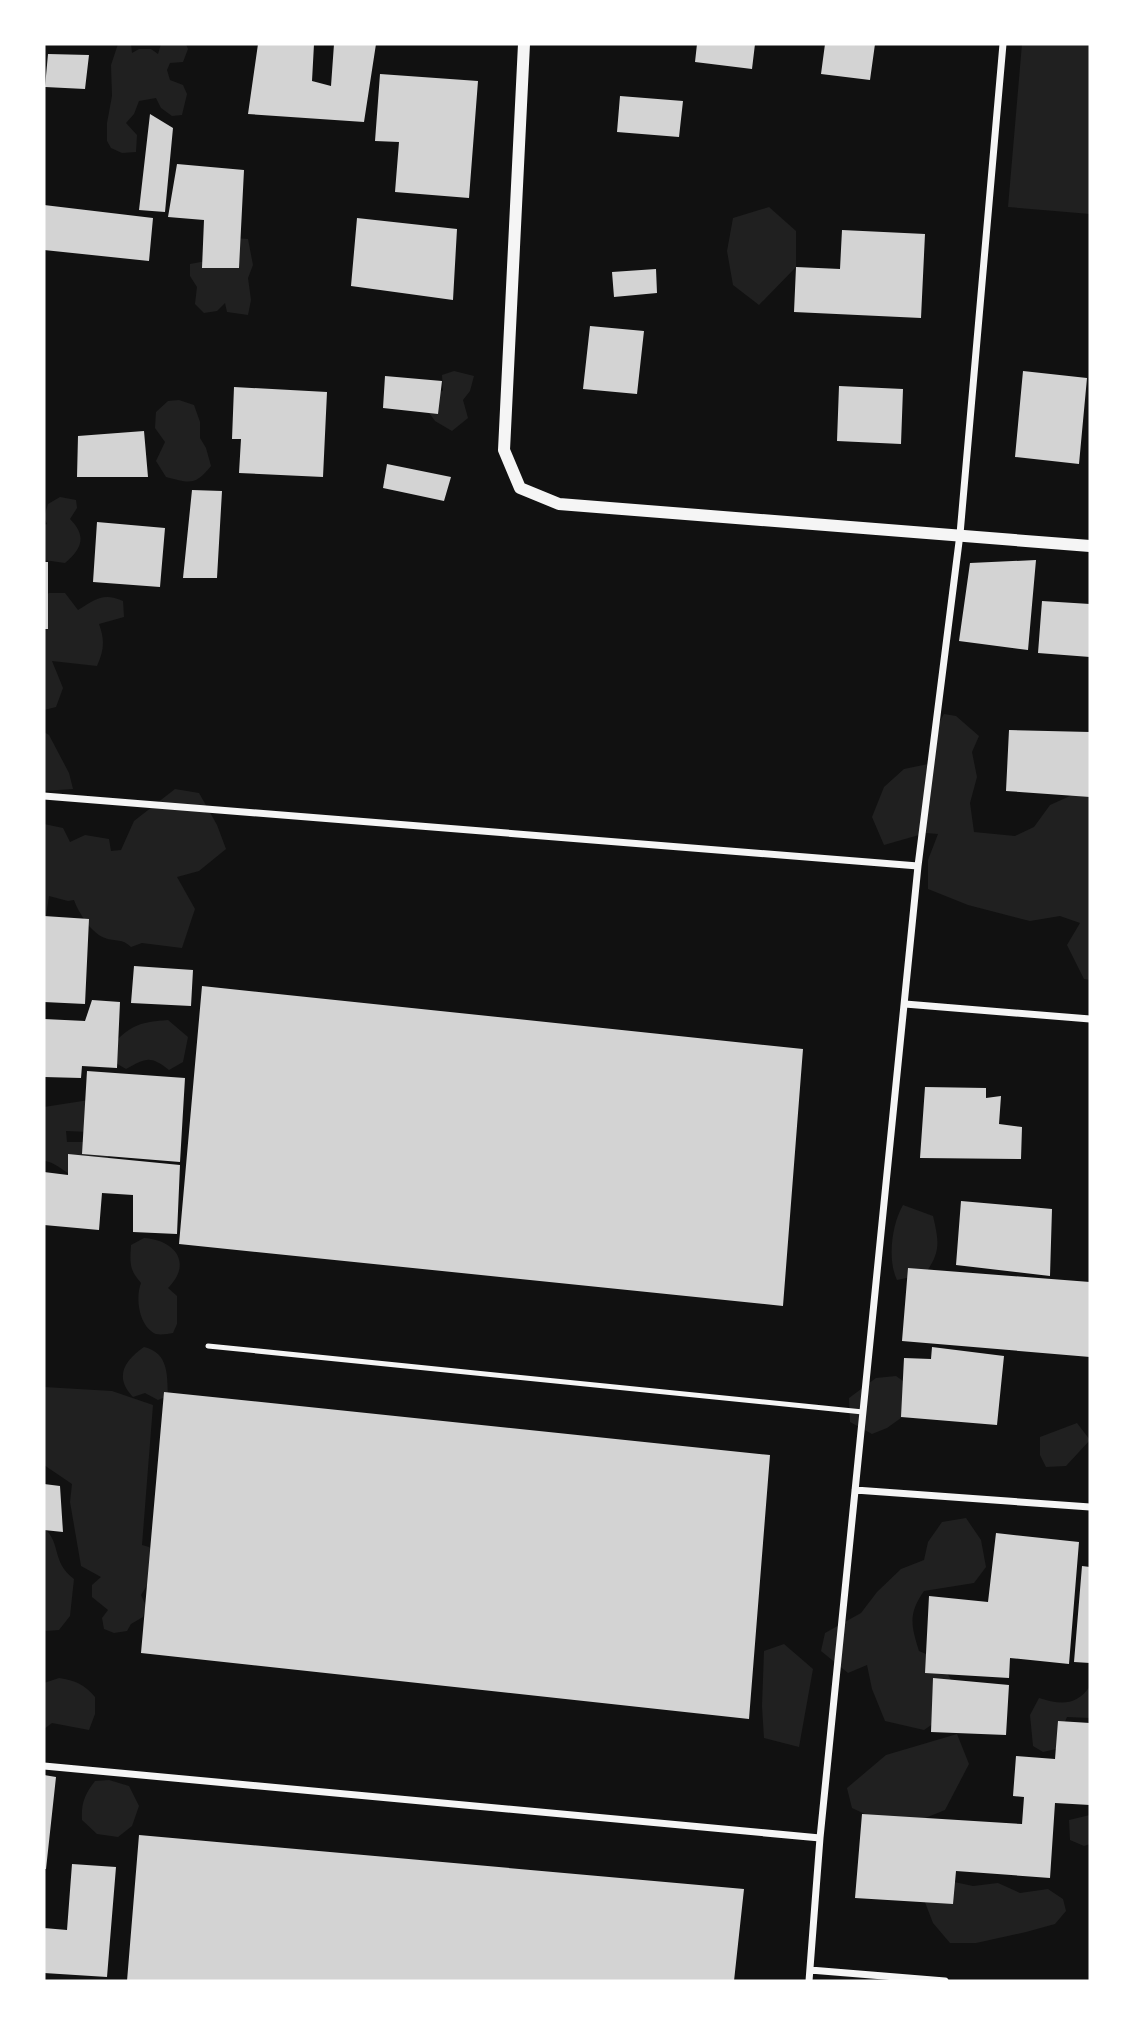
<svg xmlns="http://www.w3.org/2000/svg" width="1134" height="2025" viewBox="0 0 1134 2025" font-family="'IBM Plex Serif',serif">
	<rect width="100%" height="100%" fill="#111"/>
	<path fill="#202020" d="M118,44h13l1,9 7,-4h12l7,5 3,-10h25l2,5 -5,13 -13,1 -3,7 3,10 13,5 4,9 -5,21 -10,1 -11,-8 -5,-10 -17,3 -5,13 -8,9 11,12 -1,17 -14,1 -11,-5 -4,-7v-18l5,-27 -1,-31z
		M1022,44h68v170l-82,-7z
		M769,207l27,24v36l-37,38 -26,-20 -6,-34 6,-33z
		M232,238l16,1 5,26 -5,13 3,22 -3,15 -21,-3 -2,-9 -8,8 -13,2 -9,-9 2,-17 -7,-11v-12l27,-5z
		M454,371l20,5 -4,15 -7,9 5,18 -16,13 -17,-10 -8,-11 5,-17 11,-2 -1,-16z
		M179,400l15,5 6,17v16l6,10 5,18c-16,20 -21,17 -45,11l-10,-16 9,-19 -10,-14 1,-16 12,-11z
		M60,497l16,3 1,8 -7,11c17,17 12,30 -5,44l-21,-3v-35l3,-1 -3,-7 4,-13z
		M49,593h16l13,17c17,-11 26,-18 45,-9l1,16 -25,7c6,16 5,27 -2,42l-45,-5 11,27 -7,19 -12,3v-113z
		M944,714l12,2 23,20 -7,16 5,25 -7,26 4,29 41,4 19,-9 16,-22 40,-18v193l-6,-1 -17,-34 13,-22 -20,-7 -30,5 -62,-16 -40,-16v-29l10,-26 -12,-1 -42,12 -12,-28 12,-30 20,-18 29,-6 -2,-27z
		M44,732l5,3 20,38 4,16 -29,2z
		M175,789l24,4 18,32 9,24 -27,22 -22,6 18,32 -13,39 -40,-5 -11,4c-9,-9 -15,-5 -26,-9 -13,-4 -27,-26 -31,-38l-6,1 -19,-5 -3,20h-2v-92l19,4 7,14 15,-7 24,4 2,12 10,-1 13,-29z
		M168,1020l20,17 -5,25 -14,8c-19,-15 -23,-12 -43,-1l-12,-7v-19c18,-19 28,-21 54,-23z
		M89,1100l1,32 -24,-1 1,11h20l20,7 4,21c-8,2 -21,9 -29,8 -15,-1 -24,-16 -38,-17v-54z
		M903,1205l30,11c6,26 8,36 -8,58l-28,6c-10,-21 -5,-56 6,-75z
		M144,1238c31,2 49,25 24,50l9,8v28l-4,9c-5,1 -12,2 -17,1 -17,-7 -21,-36 -15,-51 -12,-14 -11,-19 -10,-38z
		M144,1347c25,6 23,28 24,49l-10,4 -13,-7 -12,4c-19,-20 -9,-36 11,-50z
		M896,1376l14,10 2,24 -25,18 -15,6 -22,-12 -1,-24 27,-20z
		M44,1387l68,4 41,14 -11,140 7,2 7,10 -2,17 -13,21 5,11 -3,11 -12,7 -4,7 -13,2 -10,-4 -2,-11 6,-8 -16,-13v-12l9,-8 -20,-11 -11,-64 2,-18 -28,-19z
		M1077,1423l13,17 -24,26 -20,1 -6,-12v-18z
		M966,1518l15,22 5,27 -12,16 -50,8c-16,23 -13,34 -5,60l21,9 15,27 -2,23 -29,20 -39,-9 -13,-32 -5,-24 -19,8 -27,-22 4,-18 36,-20 16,-21 24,-23 23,-9 4,-18 14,-20z
		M44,1528c18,16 7,34 30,51l-4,37 -11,14 -13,1 -2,-2z
		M784,1644l29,25 -14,78 -35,-9 -2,-32 2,-55z
		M59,1678c16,2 26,7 36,19v17l-6,16 -37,-7 -8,6v-46z
		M1090,1686v32l-23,-1 -6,14 -1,17 -17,4 -10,-6 -3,-31 9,-17c21,7 38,8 51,-12z
		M957,1734l12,30 -24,46 -37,15 -24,-2 -32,-15 -5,-20 39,-33z
		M109,1780l20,6 10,20 -7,20 -14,11 -21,-3 -15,-14c-1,-17 3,-26 13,-39z
		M1090,1815v29l-6,2 -14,-6 -1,-20z
		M945,1880l28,6 25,-3 22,10 28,-4 15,10 3,12 -11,13 -29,8 -50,11h-26l-17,-20 -12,-31z"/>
	<path fill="#d3d3d3" d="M258,44h56l-2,37 19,5 3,-42h42l-12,78 -116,-8z
		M697,44h58l-3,25 -57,-7z
		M825,44h50l-5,36 -49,-6z
		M48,54l41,1 -4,34 -40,-2z
		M380,74l98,7 -9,117 -74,-6 4,-50 -24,-1z
		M620,96l63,5 -4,36 -62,-5z
		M150,114l23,14 -8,84 -26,-2z
		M177,164l67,6 -5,98h-37l2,-48 -36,-3z
		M44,205l109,13 -4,43 -105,-11z
		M357,218l100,11 -4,71 -102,-14z
		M842,230l83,4 -4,84 -127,-6 2,-45 44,2z
		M656,269l1,24 -43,4 -2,-25z
		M590,326l54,5 -7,63 -54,-5z
		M1023,371l64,7 -8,86 -64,-7z
		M385,376l57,5 -4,33 -55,-6z
		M839,386l64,3 -2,55 -64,-3z
		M234,387l93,5 -4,85 -84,-4 2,-34h-9z
		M144,431l4,46h-71l1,-41z
		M387,464l64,13 -7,24 -61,-13z
		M192,490l30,1 -5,87h-34z
		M97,522l68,6 -5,59 -67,-5z
		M1036,560l-8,90 -69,-9 11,-78z
		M44,562h4v67h-4z
		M1042,601l48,3v53l-52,-4z
		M1009,730l81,2v65l-84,-6z
		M44,916l45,3 -4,85 -41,-2z
		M134,966l59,4 -2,36 -60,-3z
		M202,986l601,63 -20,257 -604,-62z
		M92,1000l28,2 -3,66 -35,-2 -1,12 -37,-1v-58l41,2z
		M87,1071l98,7 -5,84 -98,-8z
		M925,1087l61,1v10l15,-2 -2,28 23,3 -1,32 -101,-1z
		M68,1154l112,11 -3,69 -44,-2v-37l-31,-2 -3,37 -55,-5v-53l24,3z
		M961,1201l91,8 -2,67 -94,-11z
		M908,1268l182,14v75l-188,-16z
		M932,1347l72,9 -7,69 -96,-8 3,-59 27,1z
		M164,1392l606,63 -21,264 -608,-66z
		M44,1484l16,2 3,46 -19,-2z
		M996,1533l83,9 -10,122 -59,-6 -1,20 -84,-5 4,-77 59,6z
		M1082,1566l8,1v96l-16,-1z
		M933,1678l76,7 -3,50 -75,-3z
		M1058,1721l32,2v82l-35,-2 -5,75 -94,-7 -3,33 -98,-6 7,-84 160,10 2,-27 -11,-1 3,-40 39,3z
		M44,1775l12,2 -10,92h-2z
		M139,1835l605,54 -10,92h-607z
		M72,1864l44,3 -9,110 -63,-4v-45l23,2z"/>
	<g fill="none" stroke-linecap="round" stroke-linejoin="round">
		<path stroke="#f5f5f5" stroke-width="5" d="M208,1346l655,66"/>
		<path stroke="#f5f5f5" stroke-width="7" d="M44,796l874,70
			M905,1004l185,15
			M855,1490l235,17
			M44,1766l776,72
			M810,1970l135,11
			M809,1981l11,-143 98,-972 42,-332 43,-490"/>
		<path stroke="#f5f5f5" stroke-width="12" d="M524,44l-20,406 16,38 39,16 531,42"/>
	</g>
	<rect width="1134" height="2025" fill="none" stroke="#ffffff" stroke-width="91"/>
</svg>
